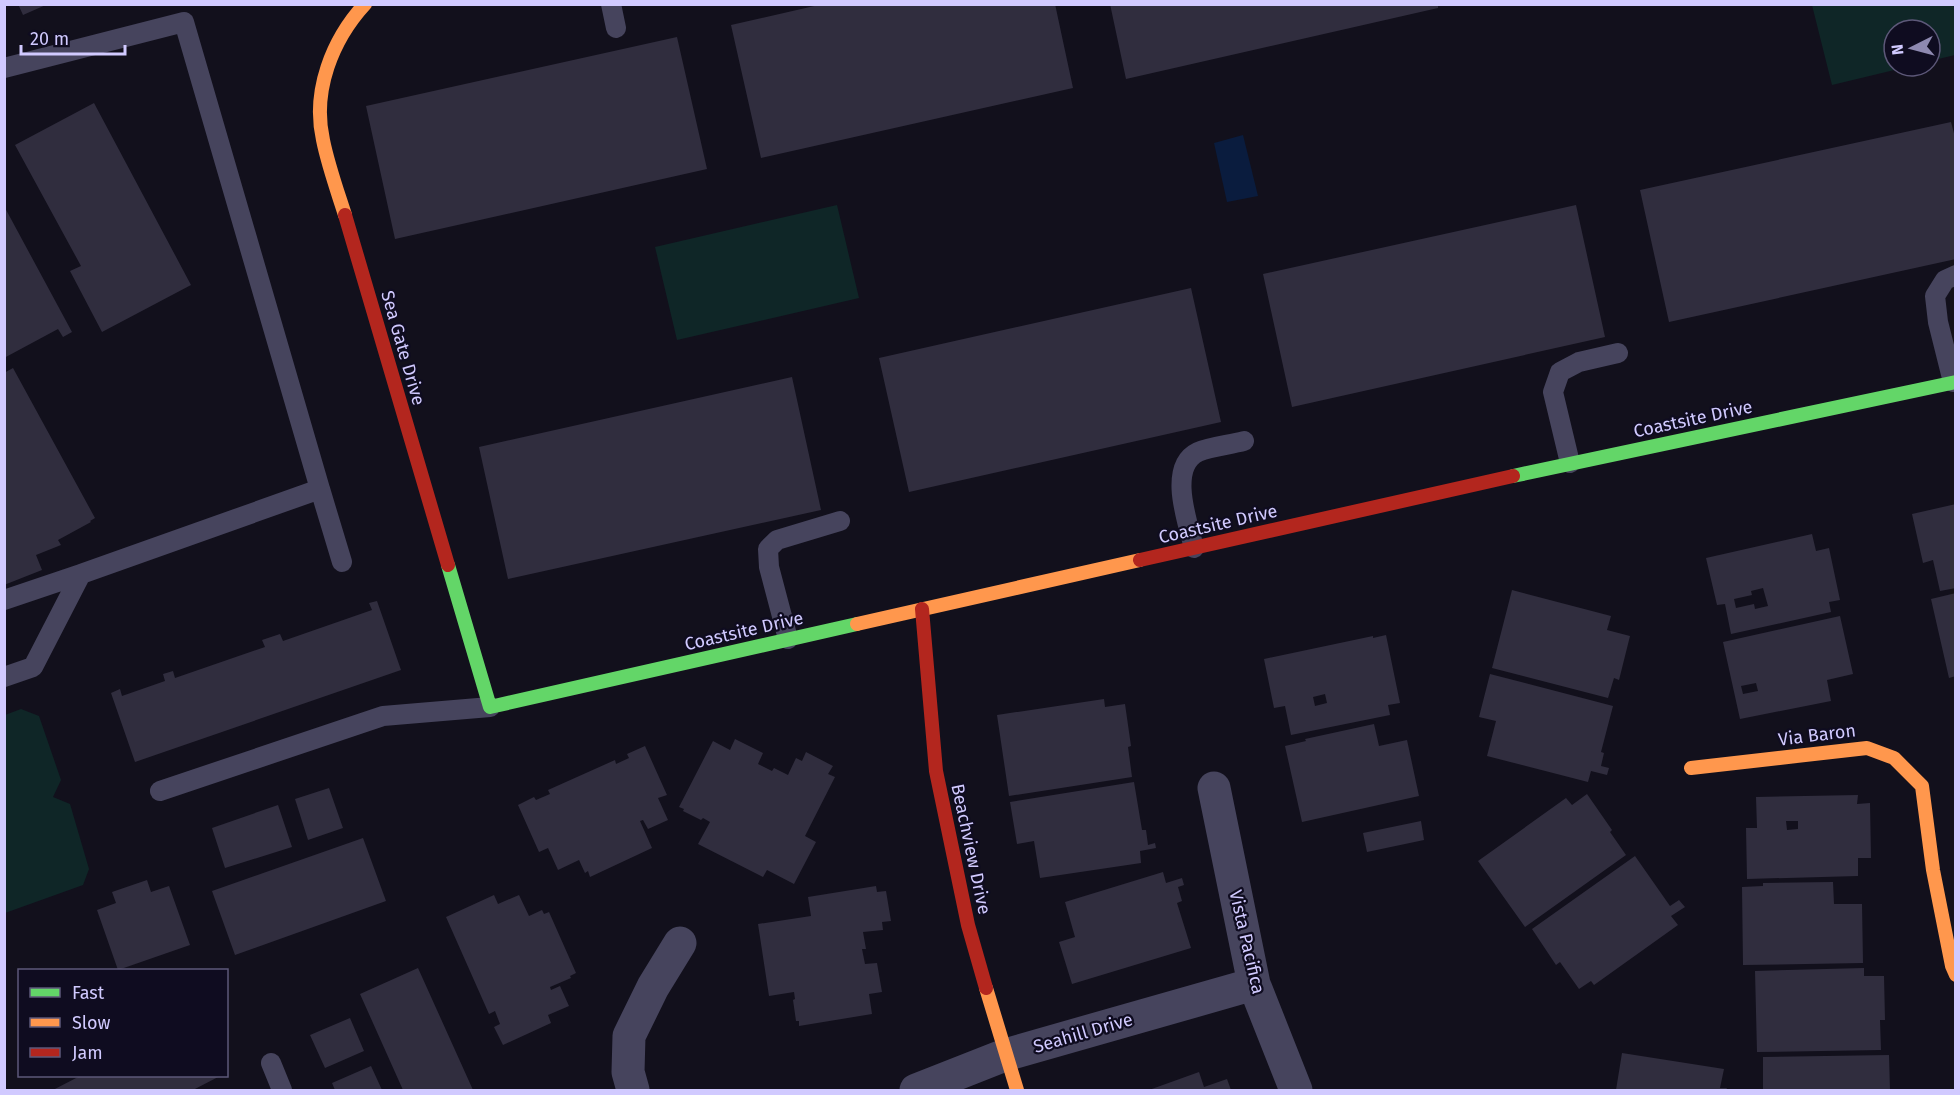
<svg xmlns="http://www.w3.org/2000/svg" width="1960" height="1095" viewBox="0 0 1960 1095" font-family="'Fira Sans',sans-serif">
	<rect width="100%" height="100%" fill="#12101c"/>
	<path fill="#0f2627" d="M1812,5h143v50l-25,6v-31h-36v36h17l-79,19z
		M837,205l22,93 -182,42 -22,-93z
		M21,709l18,7 22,64 -8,17 17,7 19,65 -6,16 -78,28v-198z"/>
	<path fill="#0a1c3e" d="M1243,135l15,61 -31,6 -13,-59z"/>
	<path fill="#302d3e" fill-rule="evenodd" d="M18,4h30l-25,11z
		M823,4h232l18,84 -312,70 -30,-133z
		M1110,4h328v4l-312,71z
		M677,37l30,132 -312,70 -29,-133z
		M94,103l97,182 -89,47 -32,-61 11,-5 -66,-121z
		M1951,122l5,19v118l-287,63 -29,-132z
		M1576,205l29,132 -313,70 -29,-133z
		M4,206l68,126 -9,5 -5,-8 -54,29z
		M1191,288l30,134 -312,70 -30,-134z
		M13,368l82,150 -5,3 1,1 -33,18 3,5 -25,10 6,15 -38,15v-212z
		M792,377l29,133 -313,69 -29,-132z
		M1956,504v84l-16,3 -7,-31 -10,3 -11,-49z
		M1812,534l4,17 13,-3 11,52 -11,2 2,10 -100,22 -6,-30 -8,1 -11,-47zM1763,588l5,18 -13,3 -1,-5 -18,4 -2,-9 18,-4 -1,-4z
		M1512,590l99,26 -4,14 23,6 -11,44 -5,-2 -6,20 -116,-30z
		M1956,593v83l-7,2 -18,-79z
		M377,601l24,69 -266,92 -24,-69 9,-4 2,7 43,-15 -2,-7 10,-3 2,7 90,-31 -3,-7 18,-6 3,7 89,-31 -3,-7z
		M1840,616l13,58 -26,6 4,21 -91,18 -17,-77zM1756,683l2,8 -15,3 -2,-8z
		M1386,635l14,68 -12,2 2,10 -99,20 -6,-29 -11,2 -10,-49 109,-23v2zM1325,694l2,9 -12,3 -2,-9z
		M1490,674l123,32 -12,46 3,1 -3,13 8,2 -2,7 -16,-4 -3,11 -101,-26 9,-35 -17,-4z
		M1104,699l1,8 20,-3 6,42 -3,1 4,30 -123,19 -12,-81z
		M1374,724l5,22 28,-6 12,56 -117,26 -17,-76 21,-5 -1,-2z
		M735,739l28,14 -5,11 14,7 2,-3 14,7 8,-17 6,3 4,-9 27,14 -5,8 7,3 -30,59 11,6 -22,42 -27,-14 -4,7 -65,-33 12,-22 -7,-4 -2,2 -18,-9 1,-2 -5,-2 34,-66 17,9z
		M645,746l22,49 -9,3 10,22 -20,9 -5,-9 -3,1 12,27 -62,29 -2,-6 -3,2 -6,-13 -21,10 -10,-22 -9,4 -21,-47 16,-8 2,3 14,-6 -2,-4 67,-30 1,4 13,-6 -2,-4z
		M1134,782l8,48h4l2,15 7,-2 1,5 -16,3 1,12 -101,15 -6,-37 -17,3 -7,-42z
		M329,788l14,40 -35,12 -13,-41z
		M1587,794l25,36 -2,2 16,23 -101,72 -47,-66 88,-63 6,7z
		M1858,795l-1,9 13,-1 1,55h-13v18l-111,3 -1,-51h11l-1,-31zM1786,821h12v8l-11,1z
		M278,805l14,42 -67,21 -13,-40z
		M1421,821l3,19 -57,12 -4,-19z
		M363,838l23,63 -151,54 -23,-64z
		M1635,856l35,50 9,-6 6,7 -14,9 7,9 -84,60 -3,-4 -12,8 -19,-27 -4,3 -24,-36z
		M1163,872l3,11 16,-5 2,7 -6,2 4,14 -5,2 14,45 -119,36 -13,-42 16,-5 -10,-35z
		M147,880l4,12 18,-6 21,59 -72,25 -21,-60 19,-7 -4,-11z
		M1833,882l1,22h28l1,59 -120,2 -1,-78 21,-1v-3z
		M876,886l1,6 9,-1 5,30 -9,1 1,8 -20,2 3,17h-4l3,15 12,-1 5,29 -13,2 3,20 -73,12v-5h-3l-3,-21 2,-1 -1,-7 -25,4 -11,-72 53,-8 -3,-19z
		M494,895l4,9 21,-9 10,21 13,-6 2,4 5,-2 27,61 -6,3 1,2 -21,9 1,3 9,-4 9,20 -21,9 3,8 -48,22 -9,-18 6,-3 -5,-13 -6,3 -43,-97z
		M418,968l55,122h-70l-43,-96z
		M1864,968v8h20l1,44h-5l1,30 -124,2 -2,-81z
		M350,1018l14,33 -39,17 -15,-33z
		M1622,1053l102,16 -4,19h7l-1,2h-110z
		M1889,1055l1,35h-127v-33z
		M371,1066l11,24h-47l-3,-7z
		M1199,1072l5,15 23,-8 4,11h-82z
		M80,1076h140l-27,14h-140z"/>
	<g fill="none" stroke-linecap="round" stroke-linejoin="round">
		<path stroke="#46445d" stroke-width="20" d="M611,4l5,24
			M4,68l180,-46 136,467 -239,85 -48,93 -29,10
			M1953,382l-15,-60 -3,-26 10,-16 11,-5
			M1570,463l-17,-71 7,-20 19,-10 39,-9
			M320,489l22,73
			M1194,548c-6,-25 -27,-81 4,-96 13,-6 32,-7 46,-11
			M4,600l77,-26
			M788,639l-19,-72 -1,-18 9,-9 63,-19
			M160,791l223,-75 107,-9
			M271,1063l11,27"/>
		<path stroke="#46445d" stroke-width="33" d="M1214,788l40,196 42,106
			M633,1090l-5,-18 1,-36 24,-49 27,-44
			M916,1090l89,-35 249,-71"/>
		<path stroke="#63d668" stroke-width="14" d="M1513,476l443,-94
			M448,565l42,142 367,-83"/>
		<path stroke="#ff974d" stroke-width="14" d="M345,215c-8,-25 -17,-50 -22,-75 -11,-49 9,-100 42,-136
			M857,624l283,-64
			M1691,768l176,-20 27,10 28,28 11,84 19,96 4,9
			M986,988l31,102"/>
		<path stroke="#b3261e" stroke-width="14" d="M345,215l103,350
			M1140,560l373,-84
			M922,609l14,162 32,154 18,63"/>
	</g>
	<g text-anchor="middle" stroke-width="4.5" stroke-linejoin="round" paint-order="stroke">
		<g font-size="18" fill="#d1caff" stroke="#0f0c20">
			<text transform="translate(403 348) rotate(74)" y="6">Sea Gate Drive</text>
			<text transform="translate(1693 419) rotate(-12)" y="6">Coastsite Drive</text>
			<text transform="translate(1218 524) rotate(-13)" y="6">Coastsite Drive</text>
			<text transform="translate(744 631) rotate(-13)" y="6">Coastsite Drive</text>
			<text transform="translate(1817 735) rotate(-7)" y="6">Via Baron</text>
			<text transform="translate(971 849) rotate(78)" y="6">Beachview Drive</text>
			<text transform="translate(1247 942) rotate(77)" y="6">Vista Pacifica</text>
			<text transform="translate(1083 1033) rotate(-16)" y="6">Seahill Drive</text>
		</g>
	</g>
	<rect width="1960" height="1095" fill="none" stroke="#d1caff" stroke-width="12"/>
	<rect x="18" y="969" width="210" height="108" fill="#0f0c20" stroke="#5d5879" stroke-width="1.5"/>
	<rect x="30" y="988" width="30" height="9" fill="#63d668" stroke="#5d5879" stroke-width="1.5"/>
	<text x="72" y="999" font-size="18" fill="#d1caff">Fast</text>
	<rect x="30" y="1018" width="30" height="9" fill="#ff974d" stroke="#5d5879" stroke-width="1.5"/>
	<text x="72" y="1029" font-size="18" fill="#d1caff">Slow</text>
	<rect x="30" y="1048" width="30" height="9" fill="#b3261e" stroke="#5d5879" stroke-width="1.5"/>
	<text x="72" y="1059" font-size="18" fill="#d1caff">Jam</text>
	<g transform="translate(1912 48) rotate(264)"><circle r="28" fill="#0f0c20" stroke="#5d5879" stroke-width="1.5"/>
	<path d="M0-4.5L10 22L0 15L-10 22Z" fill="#8e89b0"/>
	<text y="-9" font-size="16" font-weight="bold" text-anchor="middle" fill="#d1caff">N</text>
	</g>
	<path d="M21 45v9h104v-9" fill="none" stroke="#d1caff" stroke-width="3"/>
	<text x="30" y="45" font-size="18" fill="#d1caff" stroke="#0f0c20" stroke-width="4.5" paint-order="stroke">20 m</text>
</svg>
